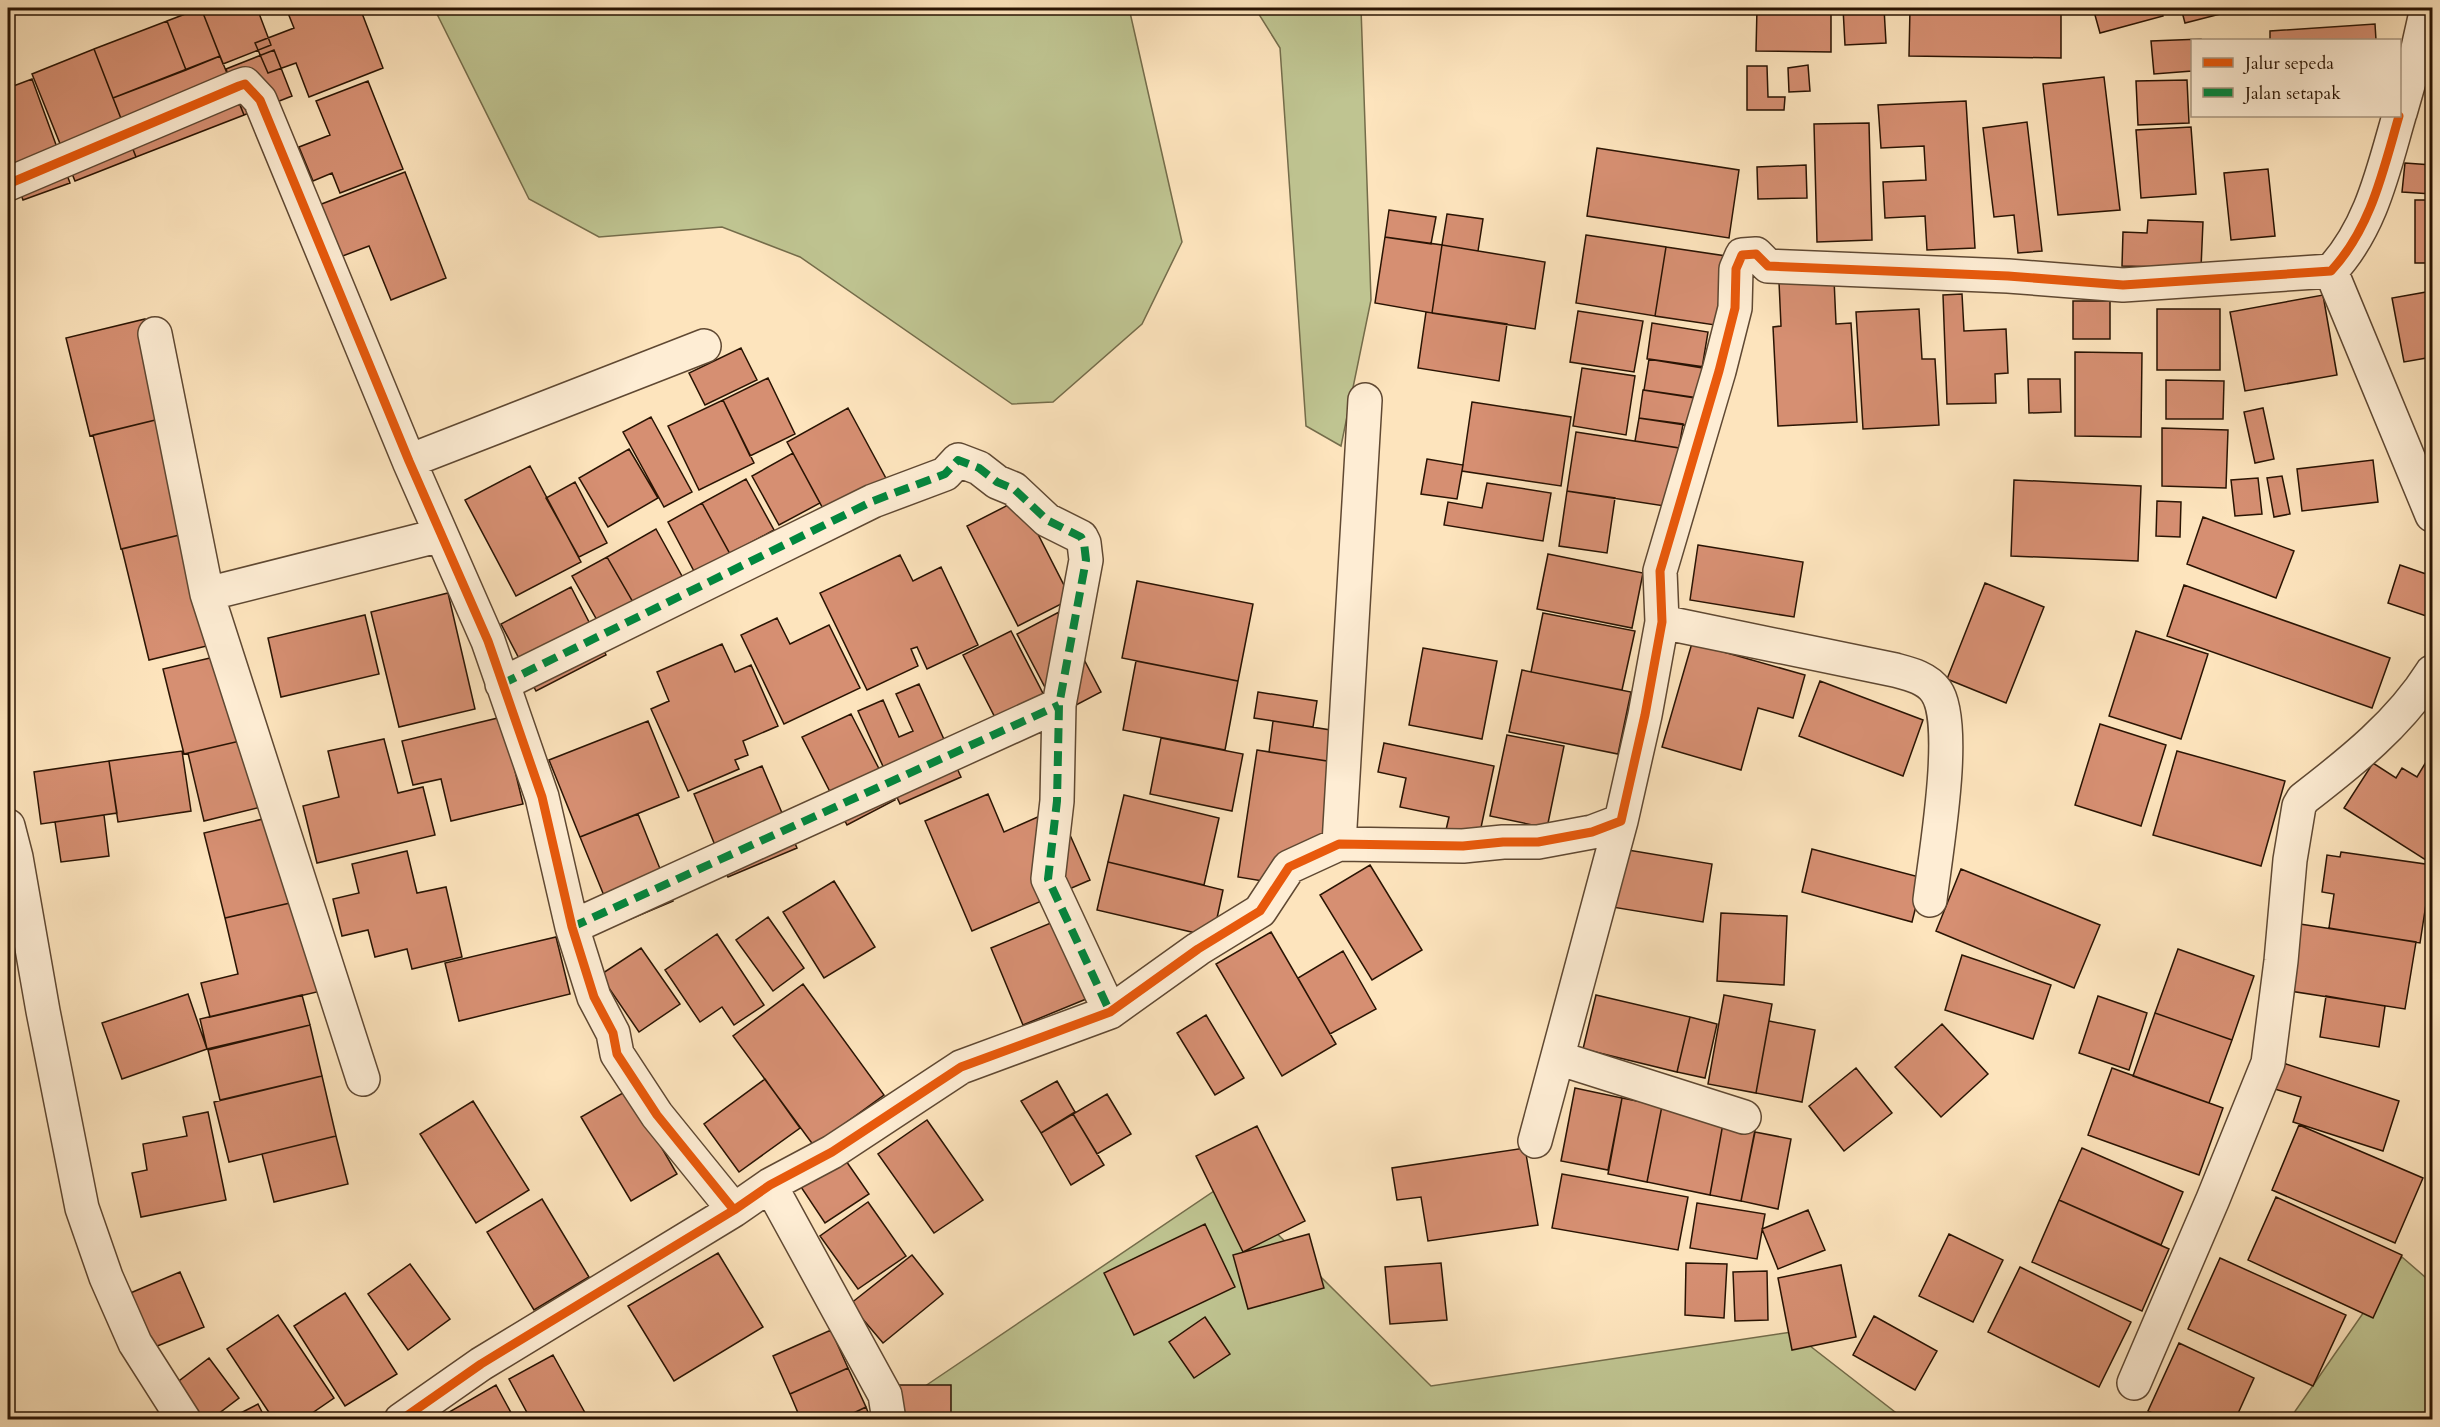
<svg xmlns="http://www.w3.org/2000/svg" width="2440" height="1427" viewBox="0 0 2440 1427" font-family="Cardo,serif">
	<rect width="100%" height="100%" fill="#fde4bd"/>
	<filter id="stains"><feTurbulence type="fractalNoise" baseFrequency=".00333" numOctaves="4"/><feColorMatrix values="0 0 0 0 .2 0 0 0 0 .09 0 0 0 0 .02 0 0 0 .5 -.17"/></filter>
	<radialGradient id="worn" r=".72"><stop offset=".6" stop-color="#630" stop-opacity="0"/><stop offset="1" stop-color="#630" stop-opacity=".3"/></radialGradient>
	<path fill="#bfc491" stroke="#746c4a" stroke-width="1.5" d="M434,8h695l53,234 -40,82 -89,78 -41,2 -212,-147 -78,-30 -123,10 -70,-38z
		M1255,8h106l10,292 -30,146 -35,-20 -26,-378z
		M1226,1183l205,203 361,-54 112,87 -1002,1 -2,-17z
		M2402,1257l30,26v136l-143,1z"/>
	<path fill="#d68f72" stroke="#2a1403" stroke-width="1.5" d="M201,8l19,48 -34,14 -19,-49z
		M201,8h56l14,37 -48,19z
		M286,8h74l23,60 -74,29 -13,-34 -28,10 -13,-30 39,-15z
		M1757,8h74v44l-75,-1z
		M1843,8h41l2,35 -41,2z
		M1910,8h151v50l-152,-2z
		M2093,8h68l2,8 -63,17z
		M2181,8h59v1l-55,14z
		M167,21l19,49 -73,28 -19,-49z
		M2375,24l1,16h-106v-9z
		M2201,39v1h-9v31l-38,3 -3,-33z
		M94,49l42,108 -61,24 -43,-107z
		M274,50l18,46 -48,19 -18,-46z
		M220,56l24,59 -108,42 -23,-59z
		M1808,65l2,26 -21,1 -1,-24z
		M1747,66h20l1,31h17l-1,13h-37z
		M2104,77l16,133 -62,5 -15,-131z
		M32,79l38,104 -47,17 -15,-43v-69z
		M2187,80l2,43 -51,2 -2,-44z
		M368,81l35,88 -63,24 -8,-20 -19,8 -14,-34 31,-12 -14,-34z
		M1966,101l9,147 -48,2 -2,-34 -40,2 -2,-36 43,-2 -2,-34 -43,2 -3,-43z
		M2027,122l15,129 -24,2 -4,-38 -20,2 -11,-89z
		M1869,123l3,117 -55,2 -3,-118z
		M2191,127l5,67 -55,4 -5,-68z
		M1597,148l142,22 -10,68 -142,-22z
		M2405,163l27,2v29l-30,-2z
		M1806,165l1,33 -49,1 -1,-32z
		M2268,169l7,67 -44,4 -7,-67z
		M405,172l41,106 -55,22 -22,-54 -29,11 -21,-52z
		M2415,200h17v63h-17z
		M1389,210l47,7 -5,27 -46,-7z
		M1447,214l36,5 -5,32 -36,-6z
		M2148,220l55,2 -2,46 -79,-2 1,-34 24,1z
		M1586,235l80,12 -11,69 -79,-13z
		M1385,237l57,8 -10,68 -57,-10z
		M1442,245l103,17 -10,67 -103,-16z
		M1666,247l60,9 -11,69 -60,-9z
		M1834,279l2,45 15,-1 6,99 -79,4 -5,-99 8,-1 -2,-44z
		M2432,291v66l-28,5 -12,-64z
		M1962,294l2,37 42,-2 2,44 -13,1 1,29 -49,1 -4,-109z
		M2323,295l14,80 -92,16 -15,-79z
		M2073,301h37v38h-37z
		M1919,309l3,50h13l4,66 -76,4 -7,-117z
		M2157,309h63v61h-63z
		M1578,311l65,10 -9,51 -64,-10z
		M1426,312l81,12 -8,57 -81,-13z
		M145,319l23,98 -78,19 -24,-98z
		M1652,323l56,9 -6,36 -55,-9z
		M741,348l16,32 -52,25 -16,-32z
		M2075,352l67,1 -1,84 -66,-1z
		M1649,359l55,8 -5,31 -55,-8z
		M1582,368l53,8 -9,59 -53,-9z
		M768,378l27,56 -45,22 -27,-56z
		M2028,379h32l1,33 -32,1z
		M2166,380l58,1 -1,38h-57z
		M1643,390l52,8 -4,28 -52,-8z
		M723,400l31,63 -55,27 -31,-64z
		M1472,402l99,15 -10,69 -99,-15z
		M848,408l47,87 -61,34 -47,-87z
		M2263,408l11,51 -19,4 -11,-51z
		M168,417l28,114 -75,18 -28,-114z
		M651,417l41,75 -28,15 -41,-75z
		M1639,418l44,6 -4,24 -44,-7z
		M2162,428l66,2 -2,58 -64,-2z
		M1576,432l103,16 -8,59 -104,-16z
		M629,449l29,49 -50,29 -29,-49z
		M793,453l27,50 -41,22 -27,-49z
		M1427,459l36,6 -6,34 -36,-5z
		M2373,460l5,42 -76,9 -5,-42z
		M530,466l51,96 -65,34 -51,-96z
		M2282,476l8,38 -16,3 -7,-39z
		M2258,478l4,36 -27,2 -4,-36z
		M746,479l28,51 -44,24 -28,-51z
		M2014,480l127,6 -3,75 -127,-5z
		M575,482l32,61 -28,14 -33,-59z
		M1487,483l64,10 -8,48 -99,-16 4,-23 34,6z
		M1567,491l48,7 -8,55 -48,-7z
		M1020,499l51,100 -53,27 -51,-100z
		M2157,501l24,1 -1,35 -24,-1z
		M702,503l28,51 -35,19 -27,-51z
		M2203,517l91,34 -18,47 -89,-34z
		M656,529l37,67 -48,27 -38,-66z
		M196,531l27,111 -74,18 -27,-111z
		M1698,545l105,17 -9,55 -104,-17z
		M1548,554l95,19 -11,55 -95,-19z
		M900,555l13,26 28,-14 37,78 -51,24 -10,-22 -6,2 7,17 -51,24 -47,-97z
		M607,557l38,66 -35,20 -38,-67z
		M2400,565l32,11v42l-44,-15z
		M1137,581l116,23 -15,77 -116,-23z
		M1985,583l59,24 -38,96 -59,-24z
		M2184,585l206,73 -18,50 -205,-72z
		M571,587l35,68 -70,36 -35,-67z
		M448,593l27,116 -76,18 -28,-115z
		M1059,612l42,80 -42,22 -42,-80z
		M1543,613l92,18 -13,59 -91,-18z
		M365,615l14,59 -98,23 -13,-59z
		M777,618l13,26 39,-19 31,63 -76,36 -43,-89z
		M1011,631l41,80 -48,24 -41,-80z
		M2136,631l72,23 -27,85 -72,-23z
		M1692,643l113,32 -12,43 -35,-10 -17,62 -79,-23z
		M722,644l13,28 16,-7 27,61 -35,15 5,14 -13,5 4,9 -51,22 -37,-82 18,-8 -12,-29z
		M1423,648l74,13 -15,78 -73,-14z
		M240,651l21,85 -77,18 -21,-85z
		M1136,661l102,20 -13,69 -102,-20z
		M1522,670l109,22 -13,62 -109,-22z
		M1820,681l103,39 -20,56 -104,-40z
		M919,684l42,93 -61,27 -42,-93 25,-11 16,37 14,-6 -17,-37z
		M1258,692l59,9 -4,26 -59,-9z
		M851,714l44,86 -48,25 -45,-88z
		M502,717l21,87 -72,17 -10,-42 -28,6 -11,-44z
		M648,721l31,76 -99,40 -31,-77z
		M1273,721l64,10 -4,31 -64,-10z
		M2100,724l66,21 -25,81 -66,-21z
		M1507,735l57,11 -17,82 -57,-12z
		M261,736l16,67 -73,18 -16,-68z
		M1161,738l82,16 -11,57 -82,-17z
		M384,739l14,54 25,-6 12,48 -118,28 -14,-57 36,-9 -11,-46z
		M1384,743l110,23 -15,71 -33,-7 3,-13 -49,-10 6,-29 -28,-6z
		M1257,750l76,12 -4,96 -42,27 -49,-8z
		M182,751l9,60 -73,11 -9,-61z
		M2177,751l108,30 -24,85 -108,-31z
		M2432,752v112l-88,-56 29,-45 23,15 6,-10 15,9z
		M109,761l8,52 -76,11 -7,-52z
		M762,766l35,82 -69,29 -34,-83z
		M988,794l16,38 54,-24 32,72 -118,51 -47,-110z
		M1124,795l95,23 -15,67 -96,-23z
		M284,814l15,87 -74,17 -21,-85z
		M638,814l35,87 -57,24 -36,-88z
		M104,815l5,41 -48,6 -6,-40z
		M1622,849l90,15 -9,58 -91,-15z
		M1812,849l111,29 -11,44 -110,-30z
		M407,851l10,42 29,-6 16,70 -50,12 -5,-20 -32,8 -7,-27 -26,6 -9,-37 26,-6 -7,-29z
		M2341,852l91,13 -12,78 -91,-15 5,-34 -12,-2 5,-37 13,2z
		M1108,862l115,28 -10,47 -116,-27z
		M1370,865l52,85 -50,30 -52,-85z
		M1961,869l139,56 -26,63 -138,-57z
		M834,881l41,66 -51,31 -41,-66z
		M299,901l22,90 -111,26 -9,-34 37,-9 -13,-56z
		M1721,913l66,3 -3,69 -67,-4z
		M768,917l36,51 -31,23 -37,-51z
		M1058,920l33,77 -68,28 -32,-77z
		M2300,924l116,18 -11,67 -115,-18z
		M1271,932l65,112 -54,32 -66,-112z
		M717,934l47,71 -30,20 -12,-18 -22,15 -35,-52z
		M556,937l14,57 -111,27 -14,-58z
		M641,948l39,56 -41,28 -39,-57z
		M2178,949l76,27 -22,64 -77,-27z
		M1343,951l33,58 -46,25 -32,-56z
		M1962,955l89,30 -18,54 -88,-29z
		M803,984l81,111 -70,51 -81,-110z
		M188,994l19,55 -85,30 -20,-56z
		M302,995l8,30 -103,24 -7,-30z
		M1596,995l94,22 -13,55 -94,-23z
		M1724,995l48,9 -16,89 -48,-9z
		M2098,996l49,17 -18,57 -50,-17z
		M2326,996l59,10 -6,41 -59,-10z
		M2155,1013l77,27 -23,63 -76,-27z
		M1206,1015l38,63 -29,17 -38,-62z
		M1690,1017l27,7 -12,54 -28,-6z
		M1769,1021l46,9 -13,72 -46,-9z
		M1942,1024l46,50 -47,43 -46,-50z
		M310,1025l12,51 -102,24 -12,-50z
		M2277,1061l122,40 -16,50 -90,-29 8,-25 -33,-10z
		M1856,1068l36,45 -48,38 -35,-45z
		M2112,1068l111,40 -24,67 -111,-40z
		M322,1076l14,60 -107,26 -15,-60z
		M765,1079l35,49 -61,44 -35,-48z
		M1057,1081l18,31 -34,21 -20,-32z
		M1575,1088l47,10 -14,72 -47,-9z
		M628,1090l49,84 -46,27 -50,-84z
		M1107,1094l24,40 -34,20 -24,-40z
		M1622,1098l40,8 -15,76 -39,-8z
		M473,1101l56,89 -53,33 -56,-89z
		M1662,1106l62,12 -14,77 -63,-13z
		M208,1112l18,88 -85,17 -9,-44 15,-3 -4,-26 44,-8 -4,-19z
		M1073,1114l31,51 -33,20 -30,-52z
		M1724,1118l32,7 -15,76 -31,-6z
		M927,1120l56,80 -49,33 -56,-79z
		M2299,1125l124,53 -28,65 -123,-53z
		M1257,1126l48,95 -62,31 -47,-96z
		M1755,1132l36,7 -13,70 -37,-8z
		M336,1136l12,48 -74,18 -12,-48z
		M1525,1148l13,77 -110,16 -7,-44 -24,3 -5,-32z
		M2082,1148l101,44 -22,53 -102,-45z
		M844,1158l25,36 -44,29 -24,-36z
		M1562,1174l126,23 -10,53 -126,-22z
		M2276,1197l126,58 -29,63 -125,-58z
		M542,1199l47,78 -55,33 -47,-78z
		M2059,1200l110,49 -27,62 -110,-49z
		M868,1202l38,54 -48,33 -38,-53z
		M1697,1203l68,11 -8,45 -67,-11z
		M1808,1210l17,40 -47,19 -16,-40z
		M1205,1224l30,63 -101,48 -30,-62z
		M1309,1234l15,54 -76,21 -15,-54z
		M1949,1234l54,26 -30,62 -54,-26z
		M718,1253l45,74 -89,54 -46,-75z
		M912,1255l31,39 -60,49 -33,-39z
		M2220,1258l126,57 -33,71 -125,-57z
		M1441,1263l6,57 -57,4 -5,-57z
		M1686,1263l41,1 -3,54 -39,-3z
		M410,1264l40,55 -42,31 -40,-56z
		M1841,1265l15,72 -64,13 -14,-72z
		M2020,1267l111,55 -32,65 -111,-55z
		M1767,1271l1,49 -33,1 -2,-49z
		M180,1272l24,55 -59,24 -24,-54z
		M345,1293l52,81 -52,32 -51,-80z
		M278,1315l56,83 -32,22h-28l-47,-71z
		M1874,1316l63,35 -22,39 -62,-35z
		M1205,1317l25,37 -36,24 -25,-36z
		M831,1330l17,38 -58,26 -17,-38z
		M2179,1343l75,35 -19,42h-69l-18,-9z
		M553,1355l36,65h-58l-22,-41z
		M209,1358l30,40 -29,22h-8l-27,-36z
		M848,1368l18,39 -27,13h-38l-11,-26z
		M496,1385l19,35h-69l-2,-5z
		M894,1385h57v31l-58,-1z
		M258,1404l8,16h-39z
		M866,1407l5,13h-32z"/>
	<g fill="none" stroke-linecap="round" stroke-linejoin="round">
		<g stroke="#5f4832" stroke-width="36">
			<path id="street" d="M2400,113l16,-56 11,-49
				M8,184l231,-98 6,-2 15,16 149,361 79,180 54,156 30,130 22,70 19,36 4,21 40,61 77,95
				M2331,271l101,244
				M155,334l52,260 156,485
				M409,461l295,-115
				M207,594l234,-59
				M1662,622l233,48c15,4 32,8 41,21 23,32 -1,166 -6,209
				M502,684l371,-183 72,-27 13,-14 21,8 18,14 17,7 33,31 34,17 3,6 2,17 -27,145 -2,96 -9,78 62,133
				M8,826l8,31 27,154 39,197 24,69 29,66 49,77
				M1339,844l26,-444
				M572,927l487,-222
				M1558,1058l186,59
				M1535,1141l86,-320
				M770,1185l115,210 4,25
				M2134,1383l79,-184 55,-136 13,-102 9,-101 9,-54 4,-7c48,-37 97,-76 129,-127
				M401,1420l80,-56 253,-154 36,-25 62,-33 129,-85 149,-55 88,-63 62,-38 29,-44 50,-23 124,2 40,-4h35l54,-10 29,-11 24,-106 17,-93 -2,-51 59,-200 16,-63 1,-39 6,-14 14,-1 12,12 240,10 115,9 208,-14c40,-43 52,-100 68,-155"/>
		</g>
		<use href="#street" stroke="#feedd4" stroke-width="33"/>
		<path stroke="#00873e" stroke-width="8" stroke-dasharray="15 8" stroke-linecap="butt" d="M502,684l371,-183 72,-27 13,-14 21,8 18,14 17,7 33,31 34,17 3,6 2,17 -27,145 -2,96 -9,78 62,133
			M572,927l487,-222"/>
		<g stroke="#feedd4" stroke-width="13">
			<path id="cycleway" d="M8,184l231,-98 6,-2 15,16 149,361 79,180 54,156 30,130 22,70 19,36 4,21 40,61 77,95
				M401,1420l80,-56 253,-154 36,-25 62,-33 129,-85 149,-55 88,-63 62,-38 29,-44 50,-23 124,2 40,-4h35l54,-10 29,-11 24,-106 17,-93 -2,-51 59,-200 16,-63 1,-39 6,-14 14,-1 12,12 240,10 115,9 208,-14c40,-43 52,-100 68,-155"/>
		</g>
		<use href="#cycleway" stroke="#e8590c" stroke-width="9"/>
	</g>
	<rect width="2440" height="1427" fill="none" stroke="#fde4bd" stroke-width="30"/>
	<rect x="9" y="9" width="2422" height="1409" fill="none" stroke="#2a1403" stroke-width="3"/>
	<rect x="15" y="15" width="2410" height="1397" fill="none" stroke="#2a1403" stroke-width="1.5"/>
	<rect x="2191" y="39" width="210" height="78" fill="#feedd4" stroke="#a99680" stroke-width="1.5"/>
	<rect x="2203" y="58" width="30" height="9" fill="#e8590c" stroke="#a99680" stroke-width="1.5"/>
	<text x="2245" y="69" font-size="18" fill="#2a1403">Jalur sepeda</text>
	<rect x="2203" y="88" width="30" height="9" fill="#00873e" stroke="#a99680" stroke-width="1.5"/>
	<text x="2245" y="99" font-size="18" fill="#2a1403">Jalan setapak</text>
	<rect width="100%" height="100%" filter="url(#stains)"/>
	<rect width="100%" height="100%" fill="url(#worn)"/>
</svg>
